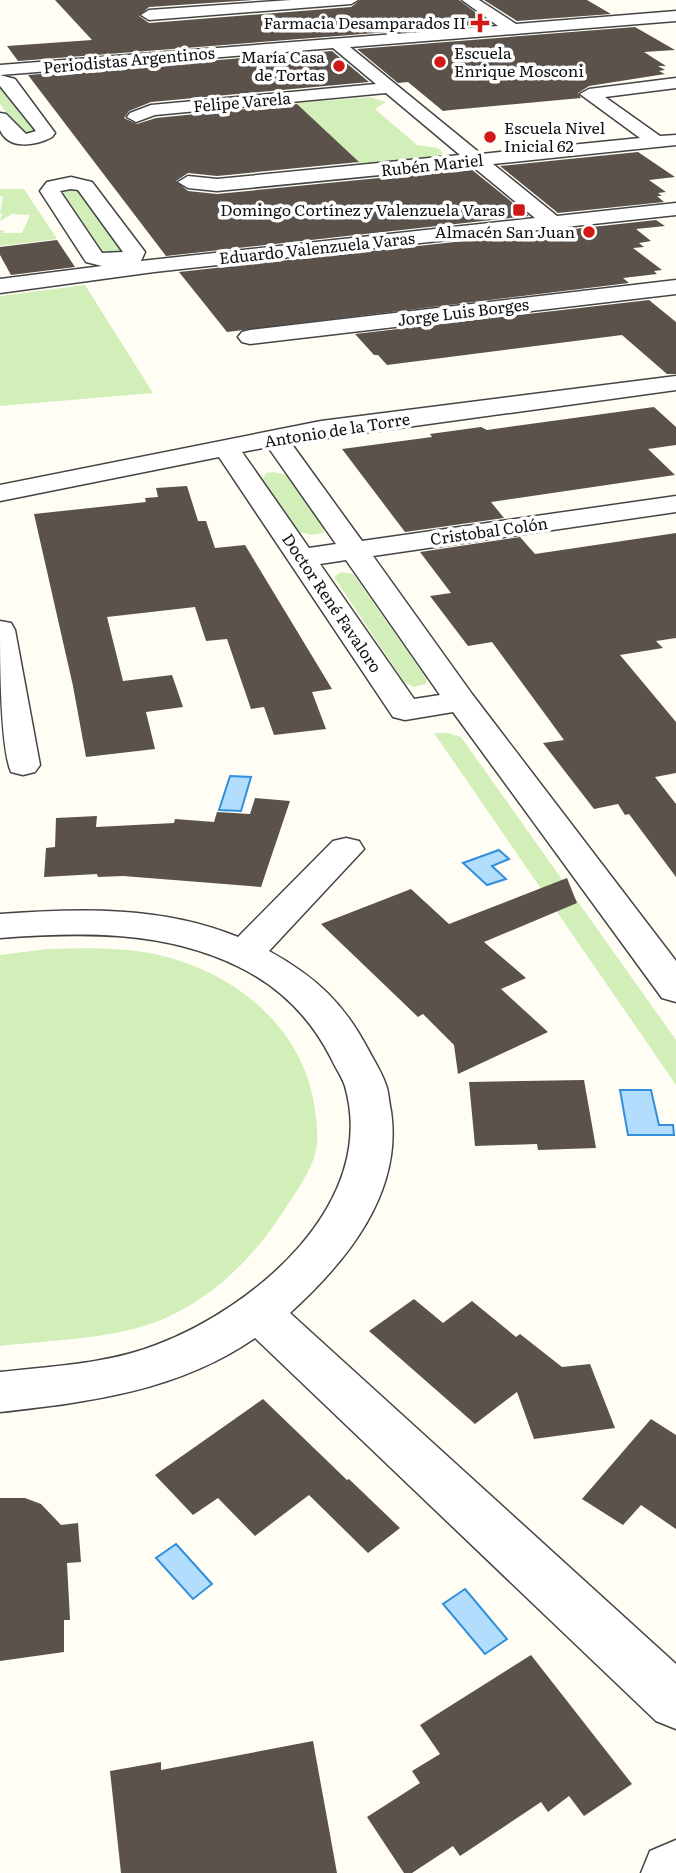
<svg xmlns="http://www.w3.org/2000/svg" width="676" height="1873" viewBox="0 0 676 1873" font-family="Literata,serif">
	<rect width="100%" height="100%" fill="#fffdf4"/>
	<path fill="#d2efb9" d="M0,83l4,2 33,48 -15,1 -22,-30z
		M369,97l17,5 -11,7 42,36 21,3 5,5 -6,4 -77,8 -64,-62z
		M76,187l49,68 -20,2 -45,-68z
		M0,189h24l33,50 -57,7v-16h4l-1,3h19l8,-18 -18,-1 -12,7 2,-7 -2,-1 3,-16 -3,-1z
		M85,285l68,108 -153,13v-110z
		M274,472l13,3 37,53 -1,5 -11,2 -13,-3 -36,-53 3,-6z
		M341,572l12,2 74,105 -1,5 -12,3 -10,-5 -70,-105z
		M434,733h13l14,4 215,303v45z
		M47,949c38,-1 79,-2 116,7 73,18 138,71 151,147 2,15 5,33 2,48 -5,21 -21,42 -33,61 -28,43 -64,80 -111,103 -51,25 -116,24 -172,31v-391z"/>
	<path fill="#b3ddfc" stroke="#328fdb" stroke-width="2" d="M230,776l21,1 -10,34 -22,-1z
		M499,850l10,9 -17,7 14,13 -19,6 -24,-22z
		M620,1090h31l8,35h14l1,10h-46z
		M176,1544l36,40 -19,15 -37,-41z
		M465,1589l42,50 -22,15 -42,-50z"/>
	<path fill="#5b524c" d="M55,0h199l-105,7 -10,9 10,7 202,-16 9,-7h99l32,24 -473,37 -11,-15 85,-6z
		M484,0h103l24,14 -94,7z
		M635,27l40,23 -31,2 22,14h-8l7,4 -6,1 6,3 -76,12 -11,7 3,5 -130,12 -8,1 -35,-29 -10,1 -41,-34z
		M332,51l37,31 -218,20 -22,9 -5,7 13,6 19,-6 141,-14 62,58 -142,14 -29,-3 -12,8 12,10 29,3 254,-25 58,47 -363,40 -138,-181z
		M638,152l37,25 -26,3 17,12 -8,1 4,3h-5l7,6 -106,11 -58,-47z
		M656,220l9,6 -29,3 15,12 -12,2 5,4 -11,1 29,22 -8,1 3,3 -34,4 6,5 -402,49 -48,-60z
		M57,240l18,27 -64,8 -11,-20v-8z
		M649,300l27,22v52h-9l-45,-39 -235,30 -9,-10h-4l-19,-21z
		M654,407l22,20v18l-28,4 27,26 -184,27 13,16 -99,14 -63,-83 90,-12 -2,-3 51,-7 6,3z
		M187,486l11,35h8l9,27 30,-3 87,144 -20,3 14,37 -52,6 -10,-28 -13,2 -24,-70 -21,2 -11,-34 -88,10 16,64 49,-6 11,32 -37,5 9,37 -69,8 -13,-71 -39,-172 112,-12 -1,-4 13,-1 -2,-9z
		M676,533v105l-20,3 7,7 -43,7 56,67v51l-21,4 21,27v73l-47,-63 -4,1 -7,-11 -24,5 -51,-66 21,-3 -72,-98 -24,4 -38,-50 21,-3 -31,-41 100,-15 15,17z
		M255,798l35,3 -29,86 -138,-11 -25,1 -1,-3 -53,3 2,-29 9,-1 1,-29 41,-2 -1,11 78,-4 1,-4 39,3 3,-10 33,2z
		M567,878l10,25 -93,39 42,36 -25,11 47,43 -90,42 -4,-29 -31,-31 -5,3 -97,-93 90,-35 38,35z
		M584,1080l12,68 -58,2 -1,-6 -62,2 -6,-64z
		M414,1299l29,24 29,-22 44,36 4,-3 42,33 28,-3 25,64 -81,11 -17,-47 -42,32 -106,-93z
		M263,1399l84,81 2,-1 51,49 -32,25 -59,-58 -54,41 -37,-38 -25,17 -38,-40z
		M651,1419l25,16v94l-35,-24 -18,20 -41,-26z
		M0,1498h25l16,6 20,21 17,-2 3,39 -14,1 3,57h-6v32l-64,9z
		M531,1655l101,129 -48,32 -15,-20 -21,16 -7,-10 -81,54 -7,-10 -41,27h-8l-37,-56 53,-34 -8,-12 28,-17 -20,-29z
		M313,1741l24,132h-216l-11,-102 51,-9v8z"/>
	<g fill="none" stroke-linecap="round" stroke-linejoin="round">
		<g stroke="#444" stroke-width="3">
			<path id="street" d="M291,0h67l-7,4 -202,16 -8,-5 8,-5z
				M462,0h17l37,24 160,-13v10l-326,26 131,107 159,-16 -60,-44 9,-5 87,-11v10l-71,9 55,39 16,-1v10l-183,19 64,52 119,-13v12l-522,57 -154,21v-14l102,-13 -16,-4 -46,-71 7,-9 24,-5 21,5 53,70 -4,9 394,-43 -63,-52 -255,25 -29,-3 -10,-6 10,-6 29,3 243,-24 -74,-62 -231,22 -19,7 -9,-5 3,-4 21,-8 225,-21 -43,-36 -333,27v-10l498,-39zM71,189l7,1 45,62 -21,1 -42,-62z
				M0,75l15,4 40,54 -3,4c-14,8 -43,14 -52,-7 0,-4 0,-13 0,-17l6,1 20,20 10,-3 -36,-45z
				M676,280v14l-426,50 -8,-2 -4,-5 4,-5 8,-2z
				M676,376v14l-385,53 71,98 314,-45v16l-303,44 99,138 204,267v41l-14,-4 -209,-286 -48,8 -12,-3 -174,-260 -219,44v-16l321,-64zM268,447l68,97 -27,4 -67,-96zM346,560l94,135 -26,4 -94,-135z
				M0,621l11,2 4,7 25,135 -5,7 -12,3 -12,-3c-11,-26 -11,-116 -11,-151z
				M346,838l13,3 5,8 -95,102c47,26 75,52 100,100 6,11 13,22 17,34 3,8 3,18 5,26 12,82 -44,150 -101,202l386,351v65l-20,-8 -401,-383c-77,53 -165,64 -255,74v-40c51,-6 108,-8 156,-27 98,-37 223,-141 189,-259 -3,-9 -10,-19 -14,-28 -21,-41 -51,-71 -92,-91 -75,-37 -158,-35 -239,-29v-24c79,-6 164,-8 238,23l95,-96z
				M676,1840v33h-35l9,-22z"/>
		</g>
		<use href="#street" fill="#fff" fill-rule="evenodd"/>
	</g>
	<g fill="#d11918" stroke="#fff" stroke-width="2.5">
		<path d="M476.5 12.5h7v7h7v7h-7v7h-7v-7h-7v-7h7z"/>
		<circle cx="440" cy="62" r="7"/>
		<circle cx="339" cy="66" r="7"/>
		<circle cx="490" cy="137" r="7"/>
		<rect x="512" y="203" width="14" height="14" rx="3.5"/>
		<circle cx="589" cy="232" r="7"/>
	</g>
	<g text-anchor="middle" stroke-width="7" stroke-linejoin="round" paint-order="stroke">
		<g font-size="16" fill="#111" stroke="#fff" text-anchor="end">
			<text x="466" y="29">Farmacia Desamparados II</text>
			<text x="454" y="59" text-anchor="start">Escuela<tspan x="454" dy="18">Enrique Mosconi</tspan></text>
			<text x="325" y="63">María Casa<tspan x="325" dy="18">de Tortas</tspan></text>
			<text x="504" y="134" text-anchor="start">Escuela Nivel<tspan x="504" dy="18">Inicial 62</tspan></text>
			<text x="505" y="216">Domingo Cortínez y Valenzuela Varas</text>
			<text x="575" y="238">Almacén San Juan</text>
		</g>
		<g font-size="16" fill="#111" stroke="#fff">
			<text transform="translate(129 60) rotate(-5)" y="6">Periodistas Argentinos</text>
			<text transform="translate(242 102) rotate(-5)" y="6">Felipe Varela</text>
			<text transform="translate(432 165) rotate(-6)" y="6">Rubén Mariel</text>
			<text transform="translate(317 248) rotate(-6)" y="6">Eduardo Valenzuela Varas</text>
			<text transform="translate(463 312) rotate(-7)" y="6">Jorge Luis Borges</text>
			<text transform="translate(337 430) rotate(-9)" y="6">Antonio de la Torre</text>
			<text transform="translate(489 531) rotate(-8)" y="6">Cristobal Colón</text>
			<text transform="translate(332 603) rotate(56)" y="6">Doctor René Favaloro</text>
		</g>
	</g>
</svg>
